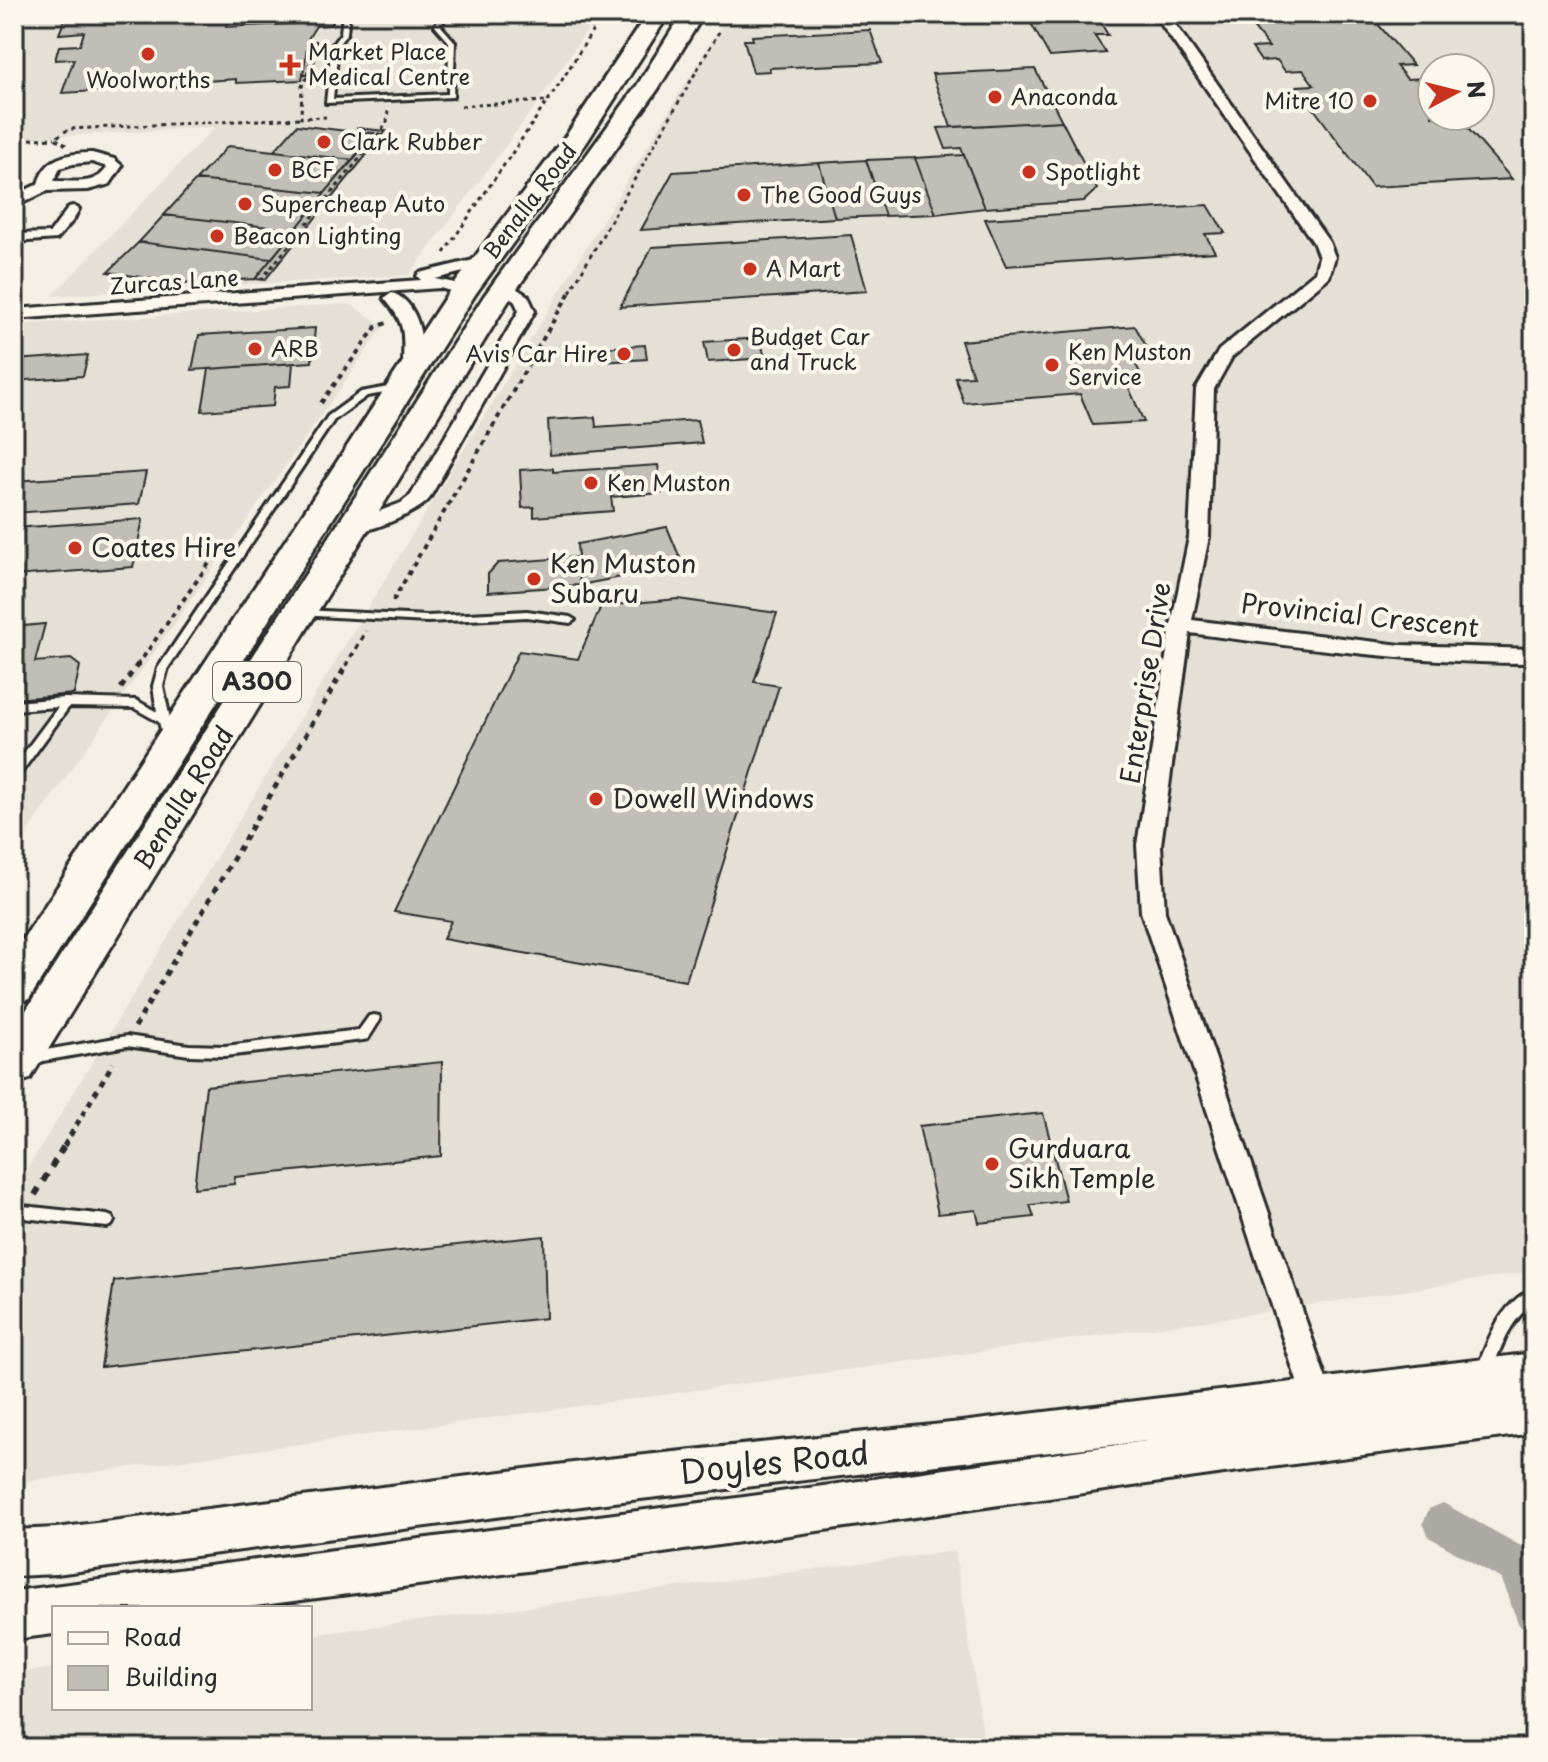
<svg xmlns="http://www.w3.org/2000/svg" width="1548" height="1762" viewBox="0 0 1548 1762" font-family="'Playpen Sans',sans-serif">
	<rect width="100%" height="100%" fill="#f3efe4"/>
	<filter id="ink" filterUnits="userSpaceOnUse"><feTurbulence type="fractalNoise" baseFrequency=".0125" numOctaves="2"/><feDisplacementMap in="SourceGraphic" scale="16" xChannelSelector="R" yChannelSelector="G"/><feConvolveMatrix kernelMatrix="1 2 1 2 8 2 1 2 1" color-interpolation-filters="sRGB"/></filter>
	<g filter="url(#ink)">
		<path fill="#e4e0d6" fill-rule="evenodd" d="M23,14h575l-64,94 -125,167 -357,21 163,-169 -201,12v-104z
			M850,14h684v1257l-315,48 -1205,164v-292l708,-1167zM1432,68h48v48h-48z
			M350,304l34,22 -370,525v-526z
			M955,1551l30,197h-971v-75l40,-5v40h256v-73z"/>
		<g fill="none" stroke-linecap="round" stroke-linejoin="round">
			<path fill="#aca9a2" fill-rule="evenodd" d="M1443,1503l87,48 4,8v72l-15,-6 -18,-46 -72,-42 -6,-14 6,-14z"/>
		</g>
		<path fill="#c0beb6" stroke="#2b2b2b" stroke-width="2" d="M67,14h267l-2,11 -16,1 -7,11 -7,43 -66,3v-4l-31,2 -1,4 -142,8 12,-34 -19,1 4,-14 21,-1 4,-13 -25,2z
			M229,14h80l-1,9 -82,4z
			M1084,14l14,4 10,17h-14l12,18 -56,4 -22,-39z
			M1350,14l8,10 19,-1 36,42 -17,1 11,13 17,-1 8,9v29h25l55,63 -140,8 -75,-101 17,-1 -11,-15 -18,1 -8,-11 -16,1 -9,-13 17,-1 -22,-27z
			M870,30l12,33 -113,5 1,3 -17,1 -9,-32h9l-1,-4z
			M308,41h8v14l-5,20h-8z
			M1035,69l27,52 -111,6 -19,-53z
			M1062,121l35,68 -13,12 -99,7 -24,-60 -15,1 -8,-21z
			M297,125l58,7 19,1 -21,27 -79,-9z
			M357,128l29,3 -121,149 -10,-1 119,-146 -19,-1z
			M228,146l46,5 79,9 -28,33 -129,-13z
			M964,155l21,53 -49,6 -21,-56z
			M915,158l21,56 -51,2 -19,-56z
			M866,160l19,56 -50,2 -16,-55z
			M819,163l16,55 -194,12 32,-58z
			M196,180l129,13 -30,37 -131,-15z
			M1208,205l17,28 -20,1 10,18 -209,14 -21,-47z
			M164,215l131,15 -24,29 -132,-17z
			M851,235l16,56 -247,16 32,-60z
			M139,242l132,17 -16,20 -76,4 -71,-11z
			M1135,326l15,27 -20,1 13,24 -18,1 19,43 -51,3 -13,-31 -116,9 -9,-26 18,-1 -12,-35z
			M315,328l-3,34 -120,8 7,-35z
			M760,338l5,20 -57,4 -4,-20z
			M645,345l2,14 -45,3 -1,-14z
			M88,355l-5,21 -69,5v-21z
			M293,363l-2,23 -16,1 -2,19 -71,5 7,-42z
			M595,417l1,10 101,-7 5,23 -152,12 -2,-35z
			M658,465l4,28 -51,4 2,14 -79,6v-10l-12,1 -2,-38 33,-2v4z
			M146,472l-7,32 -125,9v-32z
			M143,519l-10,48 -119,9v-48z
			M667,527l16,38 -103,20 -3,-41z
			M578,557l2,28 -92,7v-18l10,-11z
			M678,599l99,14 -23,69 25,4 -93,295 -243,-42 8,-18 -57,-9 125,-261 59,8 23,-53z
			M45,624l-10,38 36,-3 9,7 -6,28 -60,5v-72z
			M442,1062l-1,94 -206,21 -1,7 -40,4 12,-102z
			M1043,1113l23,88 -36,4 4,12 -55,6 -3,-13 -38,4 -19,-88z
			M544,1236l2,82 -445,49 13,-86z"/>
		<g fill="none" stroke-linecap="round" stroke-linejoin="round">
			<g stroke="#2b2b2b" stroke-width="6">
				<path id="service" d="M343,14h6l-2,19 -9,12 -5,54 115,-5 1,-52 -14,-16 6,-12h6l-6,12 14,16 -2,55 -127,6 6,-58 9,-12z
					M399,385l4,3 -1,2 -35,6 -33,24 -166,248 -5,18 7,33 2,3 -1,15h-8l-4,-15 -25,-14 -65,-1 -51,70 -4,1v-12l44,-59 -44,3v-8l50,-4 72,2 21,12 -4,-26 5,-18 170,-252 33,-24z
					M302,610l125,6 100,-5 43,6 5,3 -5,3 -43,-6 -100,5 -129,-7 -1,-2z
					M374,1015l5,1 1,4 -12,19 -5,1 -138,16 -36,-1 -62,-9 -84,15 -29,16v-12l26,-14 87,-15 62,9 36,1 134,-16 10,-14z
					M14,1205l93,10 5,2 2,4 -2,4 -5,2 -93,-10z
					M1534,1288v15c-26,18 -33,46 -45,74l-5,2 -5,-2 -3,-5c12,-32 24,-69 58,-84z"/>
			</g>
			<g stroke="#2b2b2b" stroke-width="6">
				<path id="pedestrian" d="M73,206l6,3 -5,10 -17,20 -43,3v-8l36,-1 19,-26z"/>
			</g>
			<g stroke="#2b2b2b" stroke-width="6">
				<path id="minor" d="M666,14h80l-7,4h-66z
					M1154,14h14l161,228 6,15 -6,20 -97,80 -18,32 -5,148 -17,83 209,25 133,4v14c-116,0 -229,-15 -344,-30l-29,212 4,67 172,499 -4,10 -11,5 -11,-5 -4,-10 -166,-499 -4,-67 34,-220 18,-88 7,-148 23,-39 96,-78 4,-15 -6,-15z
					M92,153l22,6 8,7 -12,18 -22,6 -41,1 -33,16v-11l24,-12c7,-26 28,-31 54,-31zM92,162l15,5c-10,19 -35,14 -53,14l6,-13 13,-4z
					M482,258l8,5 -2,3 -53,13 35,7 2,4 -2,4 -6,1 -24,-7 -426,31v-10l407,-29 -4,-4 2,-3z
					M505,281l23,15 7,15 -106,188c-11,14 -66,37 -83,33l-3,-4 3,-4 55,-21 10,-8 108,-184 -4,-9 -18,-16z
					M392,293c28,8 36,57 26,81h-12l-3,-4c0,-36 5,-44 -19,-72z"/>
			</g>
			<g stroke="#2b2b2b" stroke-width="6">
				<path id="secondary" d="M1534,1353v80l-310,40 -596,85 -388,50h-186v26l-40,5v-48l694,-89 438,-61 -549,63 -541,70 -42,2v-46l42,-2 541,-68 364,-38z"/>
			</g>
			<g stroke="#2b2b2b" stroke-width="6">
				<path id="trunk" d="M647,14h22l-82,128 -111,151 -447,706 -15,5v-51l436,-663 118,-157z
					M682,14h22l-46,75 -147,208 -481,782 -16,5v-55l470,-733 152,-209z"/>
			</g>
			<path stroke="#2b2b2b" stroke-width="3" stroke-dasharray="4 4" stroke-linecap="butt" d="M306,54l5,-1 -4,24 11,-1
				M307,77l-5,9 -1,32 25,-1
				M461,106l86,-5
				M388,111l-1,12 -18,24 24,2
				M14,140l41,-2
				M66,145l-11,-7 14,-9 232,-11
				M444,253l118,-173 41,-66
				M261,280l108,-133
				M570,292l150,-262"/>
			<path stroke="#2b2b2b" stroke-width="4" stroke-dasharray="5 5" stroke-linecap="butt" d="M321,403l55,-76 11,-4
				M393,601l178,-311
				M137,666l82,-117
				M346,666l20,-35"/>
			<path stroke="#2b2b2b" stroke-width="5" stroke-dasharray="6 6" stroke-linecap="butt" d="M121,688l17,-24
				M135,1027l212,-363
				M64,1146l49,-83"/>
			<path stroke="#2b2b2b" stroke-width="6" stroke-dasharray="8 8" stroke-linecap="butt" d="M35,1195l30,-51"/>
			<use href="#service" fill="#fbf7ec" fill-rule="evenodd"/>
			<use href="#pedestrian" fill="#fbf7ec" fill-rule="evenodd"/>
			<use href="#minor" fill="#fbf7ec" fill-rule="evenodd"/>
			<use href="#secondary" fill="#fbf7ec" fill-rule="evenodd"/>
			<use href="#trunk" fill="#fbf7ec" fill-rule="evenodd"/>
		</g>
	</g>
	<g fill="#c8321e" stroke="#fbf7ec" stroke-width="3">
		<circle cx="148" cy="54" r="8"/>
		<path d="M286 53h8v8h8v8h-8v8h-8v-8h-8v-8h8z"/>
		<circle cx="995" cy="97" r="8"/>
		<circle cx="1370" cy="101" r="8"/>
		<circle cx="324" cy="142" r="8"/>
		<circle cx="275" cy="170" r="8"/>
		<circle cx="1029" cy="172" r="8"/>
		<circle cx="744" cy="195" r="8"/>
		<circle cx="245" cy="204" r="8"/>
		<circle cx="217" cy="236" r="8"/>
		<circle cx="750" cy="269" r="8"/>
		<circle cx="255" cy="349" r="8"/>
		<circle cx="734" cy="350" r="8"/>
		<circle cx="624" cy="354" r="8"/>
		<circle cx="1052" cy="365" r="8"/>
		<circle cx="591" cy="483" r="8"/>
		<circle cx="75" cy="548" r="8"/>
		<circle cx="534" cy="579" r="8"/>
		<circle cx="596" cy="799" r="8"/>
		<circle cx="992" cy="1164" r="8"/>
	</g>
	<g text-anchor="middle" stroke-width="8" stroke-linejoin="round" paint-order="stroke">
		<g font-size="22" fill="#2b2b2b" stroke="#fbf7ec" text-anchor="start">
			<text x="308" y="60">Market Place<tspan x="308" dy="25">Medical Centre</tspan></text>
			<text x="148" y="88" text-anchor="middle">Woolworths</text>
			<text x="1011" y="105">Anaconda</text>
			<text x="1354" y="109" text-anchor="end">Mitre 10</text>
			<text x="340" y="150">Clark Rubber</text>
			<text x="291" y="178">BCF</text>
			<text x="1045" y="180">Spotlight</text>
			<text x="760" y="203">The Good Guys</text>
			<text x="261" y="212">Supercheap Auto</text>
			<text x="233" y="244">Beacon Lighting</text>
			<text x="766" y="277">A Mart</text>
			<text x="750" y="345">Budget Car<tspan x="750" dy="25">and Truck</tspan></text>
			<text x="271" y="357">ARB</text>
			<text x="1068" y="360">Ken Muston<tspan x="1068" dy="25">Service</tspan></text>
			<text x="608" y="362" text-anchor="end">Avis Car Hire</text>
			<text x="607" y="491">Ken Muston</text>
		</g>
		<g font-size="22" fill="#2b2b2b" stroke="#fbf7ec">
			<text transform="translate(530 201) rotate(-53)" y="8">Benalla Road</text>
			<text transform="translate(174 282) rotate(-4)" y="8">Zurcas Lane</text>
		</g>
		<rect fill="#fbf7ec" stroke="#696865" stroke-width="2" x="213" y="662" width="88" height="40" rx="6"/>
		<g font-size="24" font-weight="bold" fill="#2b2b2b">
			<text x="257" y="690">A300</text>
		</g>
		<g font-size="26" fill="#2b2b2b" stroke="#fbf7ec" text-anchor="start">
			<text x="91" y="557">Coates Hire</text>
			<text x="550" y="573">Ken Muston<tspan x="550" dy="30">Subaru</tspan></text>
			<text x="612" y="808">Dowell Windows</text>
			<text x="1008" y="1158">Gurduara<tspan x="1008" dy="30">Sikh Temple</tspan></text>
		</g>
		<g font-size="26" fill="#2b2b2b" stroke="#fbf7ec">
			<text transform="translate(1360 616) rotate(6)" y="9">Provincial Crescent</text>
			<text transform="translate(1146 683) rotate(-81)" y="9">Enterprise Drive</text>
			<text transform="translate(184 798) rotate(-58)" y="9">Benalla Road</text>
		</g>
		<g font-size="32" fill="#2b2b2b" stroke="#fbf7ec">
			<text transform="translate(774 1463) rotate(-6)" y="11">Doyles Road</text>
		</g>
	</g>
	<rect width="1548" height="1762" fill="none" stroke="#fbf7ec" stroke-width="48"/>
	<rect x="24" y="24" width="1500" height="1714" fill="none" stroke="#2b2b2b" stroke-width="3" filter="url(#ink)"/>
	<rect x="52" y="1606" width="260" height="104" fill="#fbf7ec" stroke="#a8a59f" stroke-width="2"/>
	<rect x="68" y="1632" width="40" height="12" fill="#fbf7ec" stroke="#a8a59f" stroke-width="2"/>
	<text x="124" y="1646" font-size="24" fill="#2b2b2b">Road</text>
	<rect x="68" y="1666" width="40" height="24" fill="#c0beb6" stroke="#a8a59f" stroke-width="2"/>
	<text x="124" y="1686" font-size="24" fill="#2b2b2b">Building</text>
	<g transform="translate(1456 92) rotate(83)"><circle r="38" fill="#fbf7ec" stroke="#a8a59f" stroke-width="2"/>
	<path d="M0-6L14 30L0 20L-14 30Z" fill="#c8321e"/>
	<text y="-12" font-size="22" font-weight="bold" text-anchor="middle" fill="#2b2b2b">N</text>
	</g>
</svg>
